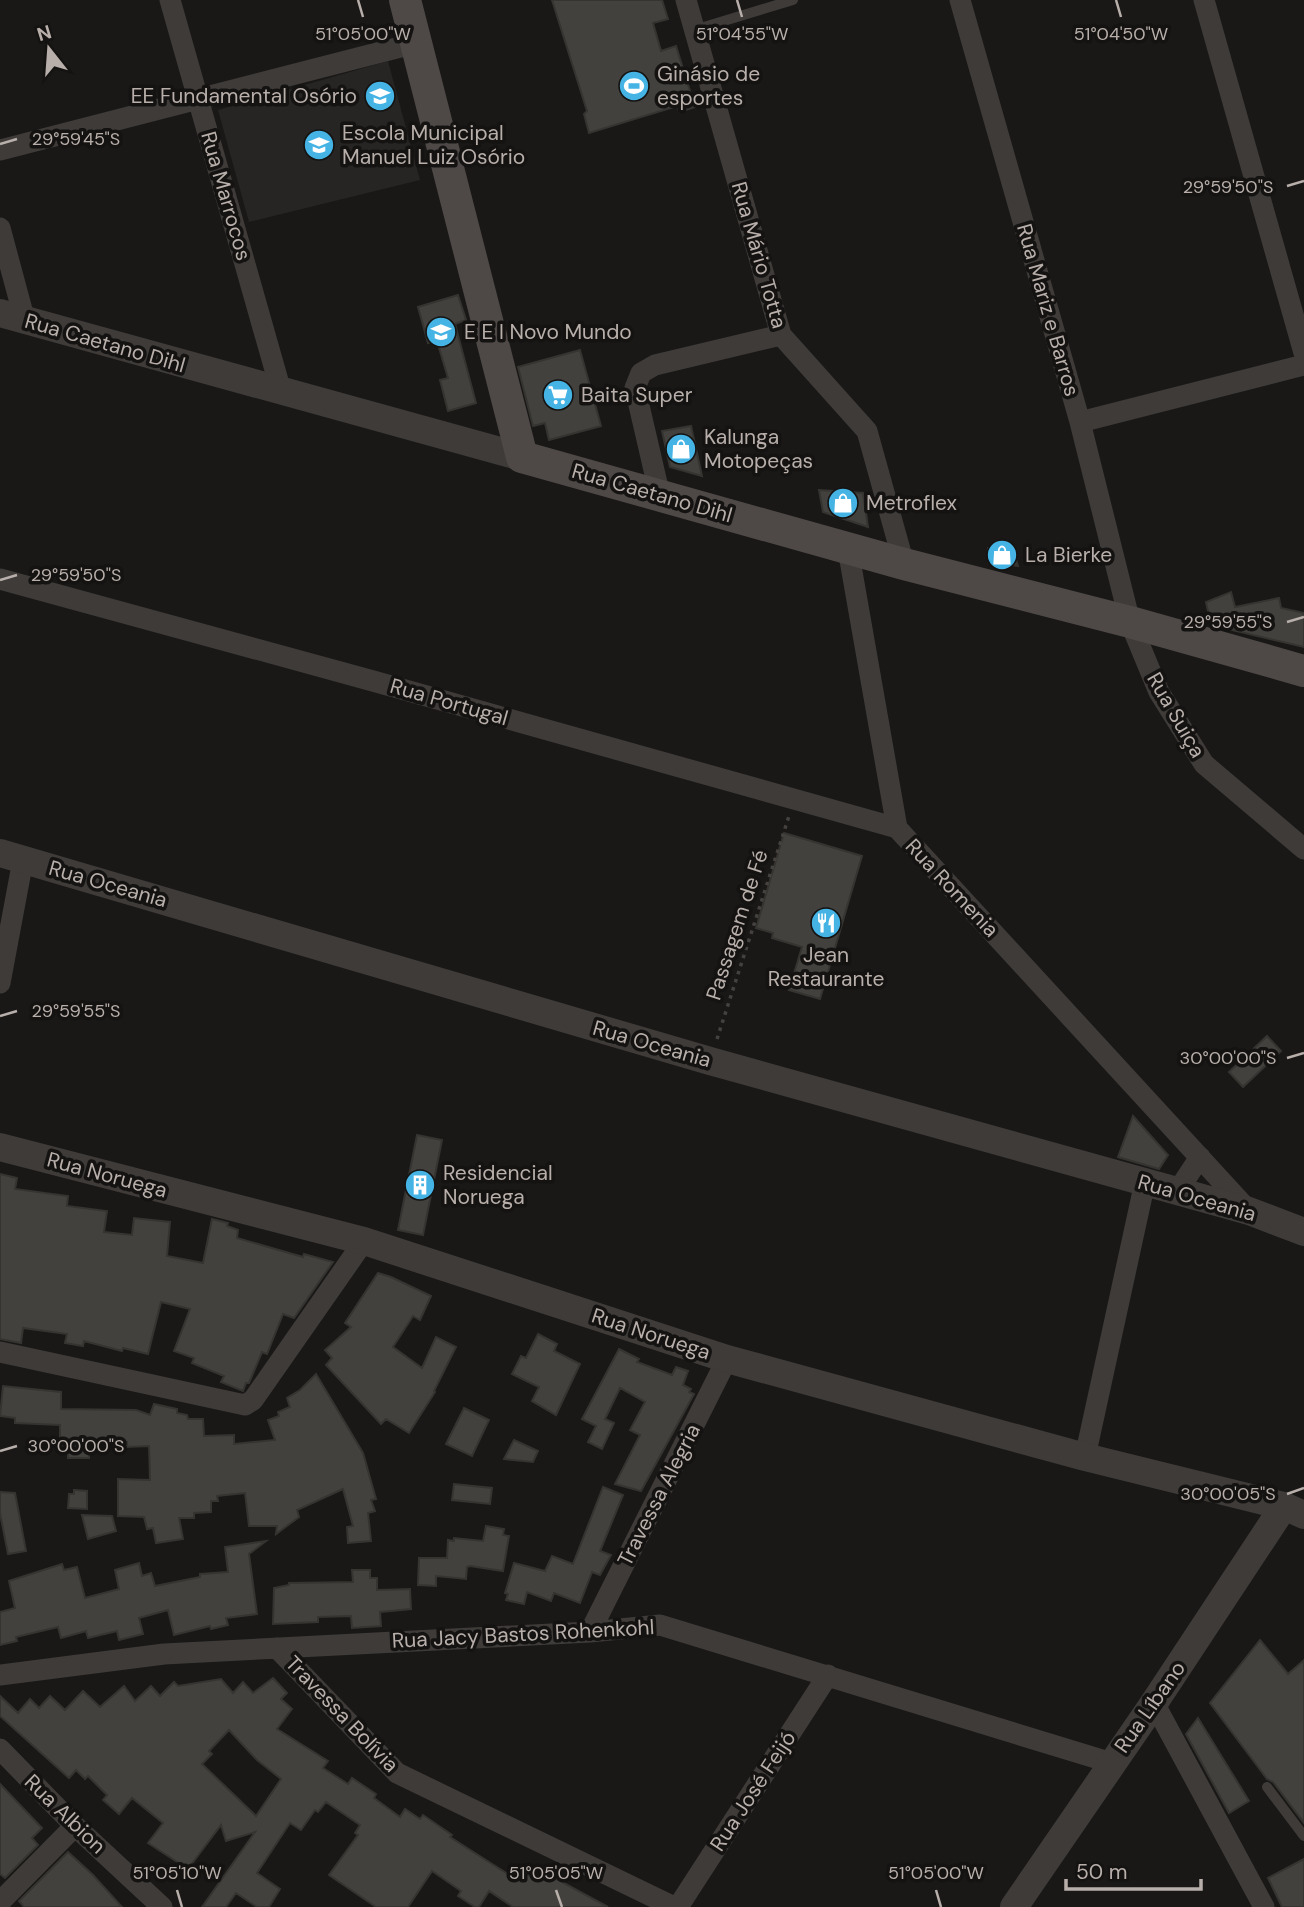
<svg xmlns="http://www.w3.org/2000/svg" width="1304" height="1907" viewBox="0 0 1304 1907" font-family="'DM Sans',sans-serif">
	<rect width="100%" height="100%" fill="#191817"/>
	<path fill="#262523" d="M388,61l32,119 -171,42 -31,-112z"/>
	<path fill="#43413e" stroke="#353431" stroke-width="2" fill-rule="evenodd" d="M552,0h110l6,19 -15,4 8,28 15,-5 19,61 -16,5 -2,-6 -88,27 -5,-19 3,-3z
		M458,295l8,25 -11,4 21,79 -28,8 -8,-31 8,-2 -11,-37 -9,2 -10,-36z
		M580,350l21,76 -52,14 -4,-17 -12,3 -15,-59z
		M691,426l11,50 -32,-9 -8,-36z
		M819,490l44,3 5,34 -45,-15z
		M1011,544l7,22 -28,-4 -2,-14z
		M1231,592l4,15 44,-9 2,10 23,5v34l-93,-22 -5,-23z
		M784,833l78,23 -42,143 -31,-9 13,-43 -30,-9 1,-5 -17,-5z
		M1267,1036l14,15 -38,36 -14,-15z
		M1133,1116l35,39 -9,14 -41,-12z
		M417,1135l25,5 -19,95 -25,-5z
		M0,1174l17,4 -2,11 53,7 -1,10 40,5 -3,21 28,3 2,-17 36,4 -3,34 36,7 9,-44 16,4 -1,3 11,4 -1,8 66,19 1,-3 29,8 -39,56 -11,-4 -16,40 -5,-2 -13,31h-3l-3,8 -22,-9 3,-6 -32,-13 2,-5 -20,-7 16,-42 -29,-7 -13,52 -25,-6 -1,3 -38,-10 -1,5 -18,-3 2,-9 -44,-6 -2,15 -21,-4z
		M378,1273l13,4 40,19 -11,24 -7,-4 -20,31 29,21 14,-31 20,10 -22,44 1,1 -26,41 -23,-14 -5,5 -55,-59 6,-7 -7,-8 26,-23 -6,-4z
		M538,1334l19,10 -3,7 26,13 -24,51 -24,-14 7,-14 -27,-13 9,-18 5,2z
		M619,1349l20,10 -2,3 35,13 4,-8 12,4 -5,14 8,4 -2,3 5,2 -53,97 -26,-7 25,-49 -10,-5 15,-28 -25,-14 -15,31 9,4 -12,26 -14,-7 8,-16 -14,-7z
		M316,1374l47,79 13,46 -5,1 4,11 -7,2 3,28 -23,2 -1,-16 6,-1 -10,-37 -46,21 2,7 -23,17 1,-8h-28l-4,-33 -28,3 1,5h-7v11l-17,1v5h-15l4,21 -27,4 -3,-15 -6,1 -3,-12 -26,-1v-37l32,1 -1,-34 -22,1v-5h-38v16h-21v-8h-8v-25l-45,-2v-5l-15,-2 3,-30 58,6v17l75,1 14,5 4,-11 23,5v4l10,2 1,4h15l1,17 30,-1v9l41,-4 -7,-20 11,-4 -1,-4 12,-5 -3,-9 13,-8z
		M464,1408l25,12 -17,36 -26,-12z
		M514,1440l24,11 -5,11 -29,-3z
		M454,1484l38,4 -2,16 -38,-4z
		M603,1487l20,8 -23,56 11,4 -11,20 -8,-3 -12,31 -26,-10 -3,8 -24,-9 -3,12 -18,-4 2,-6 -3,-1 9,-30 31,8 7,-15 21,8z
		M74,1490l13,1v18l-19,-1 1,-14h5z
		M0,1492l15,1 11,58 -18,3 -8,-41z
		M82,1515l30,1 4,15 -28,8z
		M486,1526l18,3 -1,6 6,1 -6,35 -33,-5 -3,1 -1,12 -30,-3v10l-18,-1 1,-27h28l1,-18 6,1v-3l29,3z
		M266,1541l-17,13 8,60 -31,4 2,7 -17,4 -1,-3 -36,9 -6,-25 -29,8 4,16 -24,6 -2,-9 -29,7 -2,-7 -25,7 -3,-11 -42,10 1,4 -17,4v-33l15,-4 -6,-27 53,-17 2,6 13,-3 8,31 34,-9 -4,-19 24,-7 3,13 9,-3 4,13 45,-9v-3l28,-2 -3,-25z
		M352,1570h18v8h7v12l33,-1 1,20 -31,3 1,14 -29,2 -1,-12 -33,1v5l-45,2 1,-36 15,-3v-2l64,-1z
		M1260,1640l28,34 16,-14v163l-31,-41 -6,-3 -57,-76z
		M273,1678l14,15 -6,6 11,10 -15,20 51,32 -5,7 25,16 4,-6 24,16 -2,4 26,19 5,-8 15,10 3,-4 29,20 -2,2 61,39 6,-8 19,12 6,-9 66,36h-95l-24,-16 -10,16h-4l-17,-11 3,-5 -29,-20 -24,36h-32l-47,-32 29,-40 -3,-2 5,-8 -34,-23 -8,10 -3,-2 -14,20 -11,-7 -33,50 23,16 -11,18h-12l-21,-14 -10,14h-24l53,-75 -29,9 -5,-16 -33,44 -40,-26 15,-20 -31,-25 -13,16 -16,-14 4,-5 -19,-19 -3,3 -9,-9 -7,8 -69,-62v-20l18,17 12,-14 9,9 11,-12 15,14 18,-19 17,16 24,-21 11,15 16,-15 9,10 14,-14 4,4 43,-7 12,14 10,-11 10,11zM229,1730l28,30 24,19 -25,37 -54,-52 10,-10 -3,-3z
		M1198,1718l51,83 -20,12 -43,-79z
		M0,1784l42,44 -10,10 6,7 -33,33 -5,-4z
		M68,1852l25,23 29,32h-98l-5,-6z
		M1304,1859v48h-22l-14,-29z"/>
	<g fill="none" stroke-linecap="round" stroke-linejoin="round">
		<path stroke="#45413f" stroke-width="3.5" stroke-dasharray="3.5 5" stroke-linecap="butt" d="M717,1039l72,-223"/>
		<path stroke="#3e3b39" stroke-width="10" d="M694,30l99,-30
			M1267,1787l37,49"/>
		<path stroke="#3e3b39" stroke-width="21" d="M170,0l111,391
			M686,0l95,335 86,96 37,133
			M960,0l120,422 50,200 29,70 45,72 100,85
			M1204,0l100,353
			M0,150l416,-107
			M0,228l25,93
			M1080,422l224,-57
			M660,496l-25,-108 6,-15 14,-8 126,-30
			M848,549l49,279 352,383
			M0,579l373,102 524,147
			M0,983l23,-123
			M1177,1192l23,-35
			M0,1352l245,53 8,-5 111,-159
			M1085,1457l60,-275
			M590,1632l137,-273
			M277,1648l120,125 277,134
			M0,1675l164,-21 426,-22 70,-7 452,138
			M1154,1703l110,204
			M0,1749l75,77 87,81
			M0,1902l75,-76
			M678,1907l150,-232"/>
		<path stroke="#3e3b39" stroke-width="28" d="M0,313l522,144
			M0,853l710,208 539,150 55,21
			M0,1147l364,94 363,118 358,98 199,49 20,9
			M1014,1907l140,-204 130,-197"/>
		<path stroke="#4e4947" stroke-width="32" d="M405,0l117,457 382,107 226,58 174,49"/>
	</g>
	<path fill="none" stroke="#b8afaa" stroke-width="2.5" d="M358,0l5,17M737,0l5,17M1116,0l5,17M0,144l17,-5M1287,186l17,-5M0,580l17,-5M1287,622l17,-5M0,1016l17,-5M1287,1058l17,-5M0,1451l17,-5M1287,1494l17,-6M177,1890l5,17M556,1890l6,17M936,1890l5,17"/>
	<defs>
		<g id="stadium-disc" transform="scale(1.575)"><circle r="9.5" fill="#45b3e4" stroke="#141312"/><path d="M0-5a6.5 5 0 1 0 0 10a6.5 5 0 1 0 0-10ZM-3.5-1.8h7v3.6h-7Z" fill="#fff"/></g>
		<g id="school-disc" transform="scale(1.575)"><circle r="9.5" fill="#45b3e4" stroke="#141312"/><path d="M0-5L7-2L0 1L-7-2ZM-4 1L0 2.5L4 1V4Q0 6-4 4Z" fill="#fff"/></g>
		<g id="supermarket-disc" transform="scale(1.575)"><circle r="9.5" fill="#45b3e4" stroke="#141312"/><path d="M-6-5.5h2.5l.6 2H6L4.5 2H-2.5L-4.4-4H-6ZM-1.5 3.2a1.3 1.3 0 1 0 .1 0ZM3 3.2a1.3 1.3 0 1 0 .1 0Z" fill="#fff"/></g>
		<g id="shop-disc" transform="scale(1.575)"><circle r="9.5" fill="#45b3e4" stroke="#141312"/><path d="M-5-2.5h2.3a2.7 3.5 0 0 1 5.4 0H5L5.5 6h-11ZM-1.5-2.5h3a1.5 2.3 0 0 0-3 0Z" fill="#fff"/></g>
		<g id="restaurant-disc" transform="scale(1.575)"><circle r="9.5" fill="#45b3e4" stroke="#141312"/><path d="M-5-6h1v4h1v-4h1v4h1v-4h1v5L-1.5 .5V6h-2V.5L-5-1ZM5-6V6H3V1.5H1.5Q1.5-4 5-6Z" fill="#fff"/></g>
		<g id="building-disc" transform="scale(1.575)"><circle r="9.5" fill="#45b3e4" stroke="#141312"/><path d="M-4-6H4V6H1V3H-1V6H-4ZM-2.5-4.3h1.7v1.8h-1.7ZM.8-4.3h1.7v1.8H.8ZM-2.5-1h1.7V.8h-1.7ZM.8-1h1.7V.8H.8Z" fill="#fff"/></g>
	</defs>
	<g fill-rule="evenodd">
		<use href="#stadium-disc" x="634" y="86"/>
		<use href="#school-disc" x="380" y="96"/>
		<use href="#school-disc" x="319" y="145"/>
		<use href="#school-disc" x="441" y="332"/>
		<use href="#supermarket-disc" x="558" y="395"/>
		<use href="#shop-disc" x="681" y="449"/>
		<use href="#shop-disc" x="843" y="503"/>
		<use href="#shop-disc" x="1002" y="555"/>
		<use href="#restaurant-disc" x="826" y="923"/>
		<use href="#building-disc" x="420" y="1185"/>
	</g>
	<g text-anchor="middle" stroke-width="7" stroke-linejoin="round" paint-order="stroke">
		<g font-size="21" fill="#b8afaa" stroke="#141312" text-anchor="start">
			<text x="657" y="81">Ginásio de<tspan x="657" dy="24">esportes</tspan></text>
			<text x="357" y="103" text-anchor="end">EE Fundamental Osório</text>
			<text x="342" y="140">Escola Municipal<tspan x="342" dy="24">Manuel Luiz Osório</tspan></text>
			<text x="464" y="339">E E I Novo Mundo</text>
			<text x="581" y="402">Baita Super</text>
			<text x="704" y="444">Kalunga<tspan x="704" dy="24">Motopeças</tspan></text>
			<text x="866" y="510">Metroflex</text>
			<text x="1025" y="562">La Bierke</text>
			<text x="826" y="962" text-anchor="middle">Jean<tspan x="826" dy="24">Restaurante</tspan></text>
			<text x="443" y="1180">Residencial<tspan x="443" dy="24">Noruega</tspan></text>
		</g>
		<g font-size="21" fill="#b8afaa" stroke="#141312">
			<text transform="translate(226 196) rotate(74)" y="7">Rua Marrocos</text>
			<text transform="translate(759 255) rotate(74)" y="7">Rua Mário Totta</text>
			<text transform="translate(1048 310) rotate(74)" y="7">Rua Mariz e Barros</text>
			<text transform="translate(105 343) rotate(16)" y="7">Rua Caetano Dihl</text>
			<text transform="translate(652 493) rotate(16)" y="7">Rua Caetano Dihl</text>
			<text transform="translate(449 702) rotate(16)" y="7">Rua Portugal</text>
			<text transform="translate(1176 715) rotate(60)" y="7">Rua Suiça</text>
			<text transform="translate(108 884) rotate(16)" y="7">Rua Oceania</text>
			<text transform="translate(952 888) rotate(47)" y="7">Rua Romenia</text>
			<text transform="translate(737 925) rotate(-72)" y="7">Passagem de Fé</text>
			<text transform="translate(652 1044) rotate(16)" y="7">Rua Oceania</text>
			<text transform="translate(107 1175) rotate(15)" y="7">Rua Noruega</text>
			<text transform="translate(1197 1198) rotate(16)" y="7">Rua Oceania</text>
			<text transform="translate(651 1334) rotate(18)" y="7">Rua Noruega</text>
			<text transform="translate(659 1495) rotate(-63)" y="7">Travessa Alegria</text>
			<text transform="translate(523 1634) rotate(-3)" y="7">Rua Jacy Bastos Rohenkohl</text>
			<text transform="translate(1150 1707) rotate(-55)" y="7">Rua Líbano</text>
			<text transform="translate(342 1714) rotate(46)" y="7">Travessa Bolívia</text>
			<text transform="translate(753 1791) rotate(-57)" y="7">Rua José Feijó</text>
			<text transform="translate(65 1814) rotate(44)" y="7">Rua Albion</text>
		</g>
	</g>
	<g font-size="18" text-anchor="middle" fill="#b8afaa" stroke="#141312" stroke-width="7" stroke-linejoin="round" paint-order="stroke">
		<text x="363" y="40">51°05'00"W</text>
		<text x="742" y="40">51°04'55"W</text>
		<text x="1121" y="40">51°04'50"W</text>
		<text x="76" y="145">29°59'45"S</text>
		<text x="1228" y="193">29°59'50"S</text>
		<text x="76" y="581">29°59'50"S</text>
		<text x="1228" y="628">29°59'55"S</text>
		<text x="76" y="1017">29°59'55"S</text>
		<text x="1228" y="1064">30°00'00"S</text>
		<text x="76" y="1452">30°00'00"S</text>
		<text x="1228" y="1500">30°00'05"S</text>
		<text x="177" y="1879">51°05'10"W</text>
		<text x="556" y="1879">51°05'05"W</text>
		<text x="936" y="1879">51°05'00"W</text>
	</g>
	<g transform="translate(49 49) rotate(343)" stroke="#141312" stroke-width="5" paint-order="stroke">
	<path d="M0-5L12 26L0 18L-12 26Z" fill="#b8afaa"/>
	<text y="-10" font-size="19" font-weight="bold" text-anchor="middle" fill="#b8afaa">N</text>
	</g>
	<path d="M1066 1879v10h135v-10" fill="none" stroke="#b8afaa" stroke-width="3.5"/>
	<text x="1076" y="1879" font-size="21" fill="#b8afaa" stroke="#141312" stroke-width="5" paint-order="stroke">50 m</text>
</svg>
